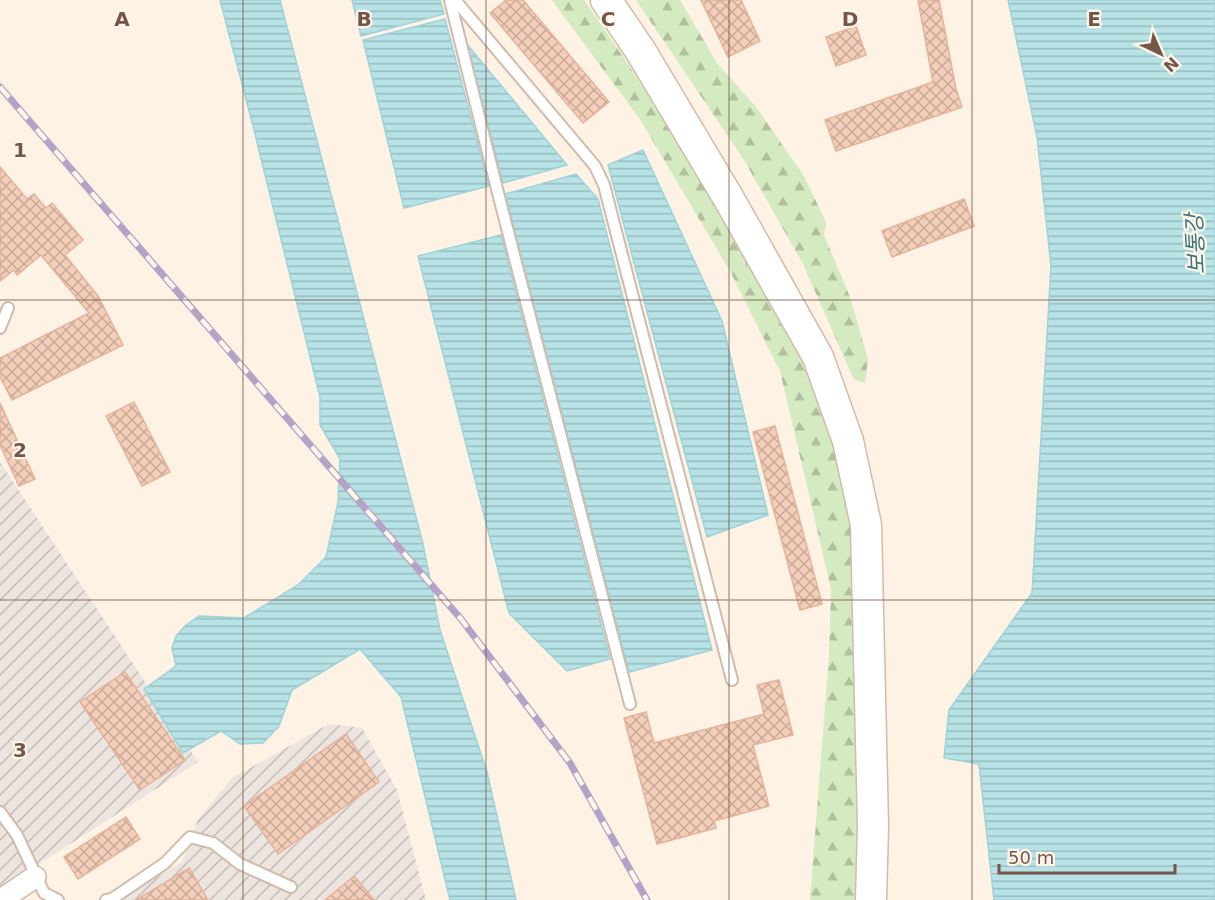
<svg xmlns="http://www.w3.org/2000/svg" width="1215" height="900" viewBox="0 0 1215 900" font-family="'DejaVu Sans','Noto Sans KR',sans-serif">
	<defs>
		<pattern id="industrial-furrows" width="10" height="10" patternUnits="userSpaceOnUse" patternTransform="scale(1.5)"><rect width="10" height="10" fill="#ece4de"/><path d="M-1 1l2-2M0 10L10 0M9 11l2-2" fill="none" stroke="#c4bcb6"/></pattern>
		<pattern id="forest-firs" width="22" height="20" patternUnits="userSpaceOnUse" patternTransform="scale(1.5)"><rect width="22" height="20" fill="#d4ebc1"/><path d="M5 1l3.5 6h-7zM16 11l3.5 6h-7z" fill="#b1c19f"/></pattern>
		<pattern id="water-rules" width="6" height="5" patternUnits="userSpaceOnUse" patternTransform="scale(1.5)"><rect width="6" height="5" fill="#b7e3e7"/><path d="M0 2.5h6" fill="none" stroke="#99bbbd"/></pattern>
		<pattern id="building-cross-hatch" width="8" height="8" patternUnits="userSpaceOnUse" patternTransform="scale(1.5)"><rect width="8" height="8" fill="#f3ceba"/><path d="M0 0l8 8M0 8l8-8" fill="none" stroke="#c9aa99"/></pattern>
	</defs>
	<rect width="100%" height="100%" fill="#fdf2e3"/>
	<path fill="url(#industrial-furrows)" d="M0,462l198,300 -198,127z
		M329,724l33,4 35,62 29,110h-308l64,-38 16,-43 34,-41z"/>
	<path fill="url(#forest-firs)" d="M552,0h32l40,58 95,148 91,164 28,82 17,78 5,289 -4,81h-46l19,-245 2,-66 -51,-218 -49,-98 -90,-152z
		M636,0h44l37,63 39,44 48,69 22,46 -2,13 26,62 18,62 -3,24 -11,-3 -51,-116 -59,-104z"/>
	<path fill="url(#water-rules)" stroke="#9dd3d9" stroke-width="1.5" d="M220,0h60l143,544 17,86 47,142 29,128h-66l-49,-203 -41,-48 -68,41 -13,36 -16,17 -23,1 -19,-13 -38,22 -39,-64 32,-23 -4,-18 4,-12 9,-10 14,-10 45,2 54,-33 28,-28 12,-55 2,-43 -20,-34v-28l-68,-275z
		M352,0h88l4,14 -83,22z
		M1008,0h207v900h-221l-15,-136 -35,-6 5,-48 83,-117 19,-327 -14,-129z
		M445,19l44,167 -85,22 -41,-168z
		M466,43l101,122 -64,18z
		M643,150l79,171 46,194 -61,22 -99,-372z
		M576,174l22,25 114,451 -83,22 -124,-478z
		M501,235l109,424 -43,12 -58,-58 -91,-357z"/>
	<path fill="url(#building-cross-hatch)" stroke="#e6b39a" stroke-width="1.5" d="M506,0h17l86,102 -26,21 -93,-110z
		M701,0h40l19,41 -32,16z
		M918,0h21l17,89 6,18 -126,44 -11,-31 108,-38z
		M856,26l10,29 -30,11 -10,-29z
		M0,167l27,32 7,-5 12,14 6,-5 31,37 -18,15 33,41 25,49 -111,55 -12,-23v-19l89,-45 -48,-58 -24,20 -3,-5 -14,11z
		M964,199l10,27 -82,31 -10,-26z
		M134,402l36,70 -28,14 -36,-70z
		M0,403l35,76 -16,7 -19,-41z
		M775,426l47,178 -22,6 -47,-178z
		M125,672l60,88 -45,30 -60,-88z
		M779,680l14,55 -40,10 16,61 -55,15 2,7 -59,16 -33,-126 22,-6 8,31 110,-29 -7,-29z
		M346,734l33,48 -101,72 -34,-48z
		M126,817l14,22 -62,40 -14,-22z
		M189,868l19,32h-72z
		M354,876l20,24h-49z"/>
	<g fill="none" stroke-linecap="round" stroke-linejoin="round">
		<g stroke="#d1bbac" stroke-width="14">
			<path id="lane" d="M450,0l48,193 132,511
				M455,0l140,166 9,19 128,495
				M0,328l8,-20
				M0,812l17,23 27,58 14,7
				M106,900l6,-1 53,-36 25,-26 23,6 27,21 51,23"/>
		</g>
		<g stroke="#d1bbac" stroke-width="24">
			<path id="street" d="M1,900l34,-23"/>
		</g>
		<g stroke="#d4baa9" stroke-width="33">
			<path id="secondary" d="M606,0l34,50 89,149 89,158 30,84 18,84 7,301 -2,74"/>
		</g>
		<use href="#lane" stroke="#fff" stroke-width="10"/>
		<use href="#street" stroke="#fff" stroke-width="21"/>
		<use href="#secondary" stroke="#fff" stroke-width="30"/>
		<g stroke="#b4a2c7" stroke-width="7">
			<path id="rail" d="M0,87l461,532 109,144 77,137"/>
		</g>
		<use href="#rail" stroke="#fff6ea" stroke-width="4.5" stroke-dasharray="14" stroke-linecap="butt"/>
	</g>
	<path fill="none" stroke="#765648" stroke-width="1.5" stroke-opacity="0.55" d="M243,0v900M486,0v900M729,0v900M972,0v900M0,300h1215M0,600h1215"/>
	<g text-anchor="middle" stroke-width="4.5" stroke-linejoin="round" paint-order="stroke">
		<g font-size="22" font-style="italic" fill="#3c757c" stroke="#fff6ea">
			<text transform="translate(1195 244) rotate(-93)" y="8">보통강</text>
		</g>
	</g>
	<g font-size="20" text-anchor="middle" font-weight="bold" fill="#765648" stroke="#fff6ea" stroke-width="4.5" stroke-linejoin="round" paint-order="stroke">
		<text x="122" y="26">A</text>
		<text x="364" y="26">B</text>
		<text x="608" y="26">C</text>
		<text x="850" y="26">D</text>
		<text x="1094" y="26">E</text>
		<text x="20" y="157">1</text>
		<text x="20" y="457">2</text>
		<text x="20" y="757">3</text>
	</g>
	<g transform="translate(1161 54) rotate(136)" stroke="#fff6ea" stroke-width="4.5" paint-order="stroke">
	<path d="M0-4.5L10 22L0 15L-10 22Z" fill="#765648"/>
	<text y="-9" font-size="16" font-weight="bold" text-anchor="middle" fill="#765648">N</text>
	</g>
	<path d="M999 864v9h176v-9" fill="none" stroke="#765648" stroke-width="3"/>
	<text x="1008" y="864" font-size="18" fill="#765648" stroke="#fff6ea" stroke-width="4.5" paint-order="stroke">50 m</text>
</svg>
